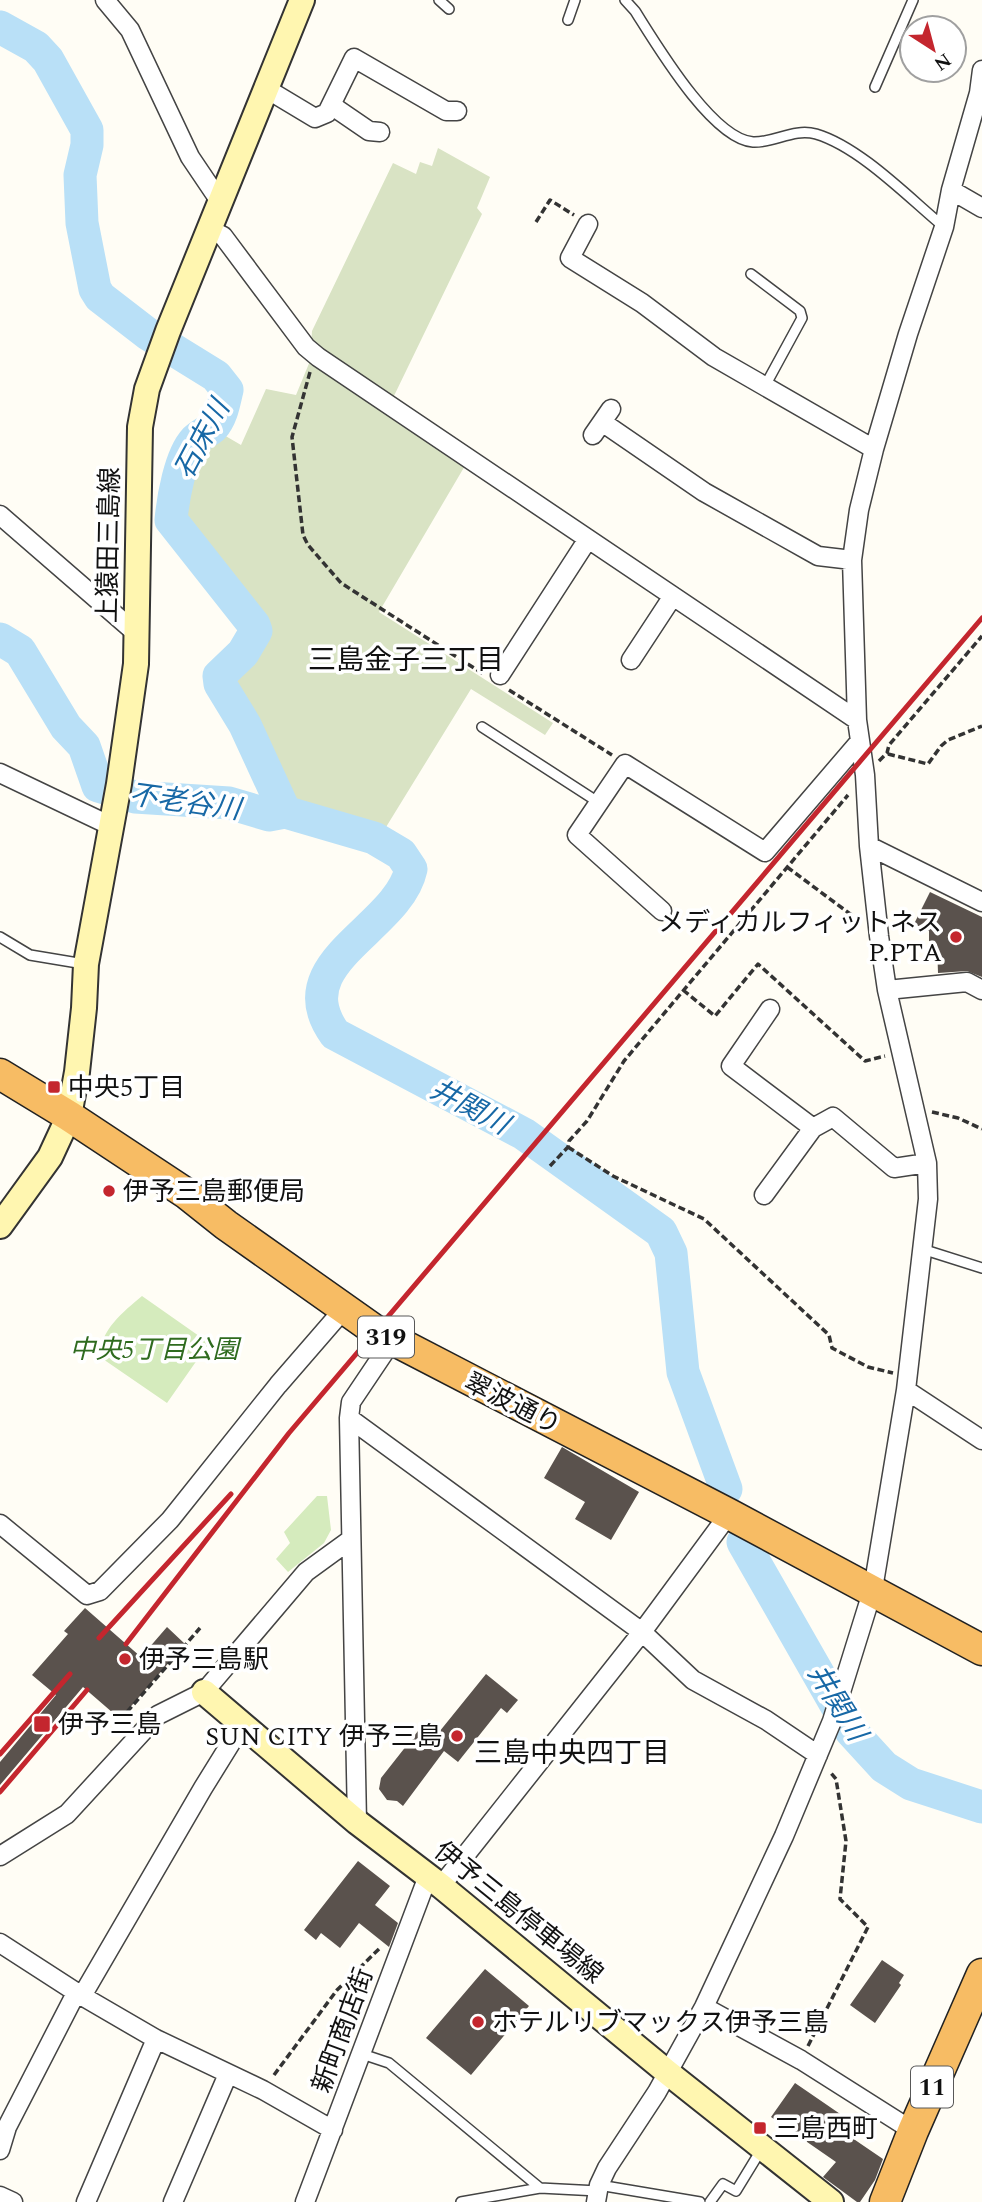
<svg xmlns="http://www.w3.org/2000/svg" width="982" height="2202" viewBox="0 0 982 2202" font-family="Spectral,'Noto Sans JP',serif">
	<rect width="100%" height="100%" fill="#fffdf5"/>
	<path fill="#d5ebbd" d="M142,1296l67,47 -42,60 -67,-46c-1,-26 23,-45 42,-61z
		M317,1496h10l4,34 -7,13 -36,29 -12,-13 14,-16 -6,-11z"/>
	<path fill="#d9e3c4" d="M438,148l52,29 -13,31 5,6 -90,186 74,64 -87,148 174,111 -8,12 -74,-46 -88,143 -94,-29 -26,-56 -36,-57v-10l34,-44 1,-17 -82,-101 -2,-19 14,-41 6,-10 19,-17 24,14 25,-56 30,6 14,-34 2,-30 81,-168 23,11 4,-12 12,4z"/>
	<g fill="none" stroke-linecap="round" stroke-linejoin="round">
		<path stroke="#b9e0f7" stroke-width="33" d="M0,27l36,20 12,13 39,70v15l-7,30 2,48 13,66 5,8 48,37 68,42 11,14c-3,12 -5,27 -14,37 -6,5 -13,8 -18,13 -15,16 -22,59 -24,80l83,105 2,6 -13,22 -24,23 1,8 25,41 40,87
			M0,639l20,12 46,76 18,19 14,40 37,11 94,6 40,12 16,-3 89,26 27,16 10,15c-13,61 -128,93 -76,165l189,100 137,98 10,21 12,119 43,117
			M743,1542l108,189 33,36 27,17 71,23"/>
	</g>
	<path fill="#5a524d" d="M930,892l52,25v60l-15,-6 -29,2 -1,-29 -8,-3v-10l-15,-7z
		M562,1447l77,45 -28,48 -36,-21 10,-17 -41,-24z
		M85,1608l56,49 26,-30 18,17 -65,75 -37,-32 -83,98v-23l56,-67 -24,-20 36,-41 -4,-3z
		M486,1674l32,26 -11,13 -6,-5 -43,54 -14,-11 -41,55 -6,-5 -10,-1 -8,-11 2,-11 37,-47 13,11z
		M358,1861l32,25 -15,19 23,18 -9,24 -30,-24 -19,25 -19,-15 -5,7 -12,-10z
		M882,1960l22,15 -5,8 2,2 -26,38 -25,-18z
		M485,1969l44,37 -58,69 -45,-37z
		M795,2083l51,35 -7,11 44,30 -8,21 -15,22h-3l-34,-25 13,-15 -65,-45z"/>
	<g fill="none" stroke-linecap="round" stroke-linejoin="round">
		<g stroke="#444" stroke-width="12">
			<path id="service" d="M439,0l10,9
				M625,0l10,11c21,33 77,128 118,131 22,1 40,-14 63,-8 44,13 93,64 128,93
				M568,20l7,-20
				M875,87l38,-87
				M751,274l49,37 2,7 -37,68
				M482,727l116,75
				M0,937l30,18 54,9
				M922,1249l60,19
				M362,2054l27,9 151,125
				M599,2185l101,17
				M461,2202l79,-14 58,3
				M710,2202l13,-18 13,7 25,-41"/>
		</g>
		<g stroke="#444" stroke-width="21">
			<path id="minor" d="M105,0l25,30 60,127 29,43
				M265,88l50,30 12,-5 27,-55 92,53h11
				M331,105l38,26 11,1
				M951,190l31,18
				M588,224l-18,34 72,45 72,54 160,92
				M209,229l14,7 83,111 12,10 539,363
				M602,422l102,70 114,64 34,4
				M593,435l18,-26
				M0,515l136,118
				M631,660l42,-64
				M500,675l88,-136
				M0,773l111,53
				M869,846l113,56
				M662,911l-85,-76 48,-71 140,88 95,-111
				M887,990l80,-8 15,8
				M770,1009l-39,57 82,62 20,-11 61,51 33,-5
				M764,1195l49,-67
				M906,1390l76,50
				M349,1418l293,214 51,48 73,40 52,35
				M0,1524l87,71 13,-4 70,-71 108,-135 65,-75
				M357,1822l-8,-404 2,-16 41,-61
				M0,1856l67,-42 91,-99 46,-23 102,-120 44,-32
				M441,1886l201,-254 87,-118
				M0,1943l82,53 74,43 107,51 70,40
				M82,1996l121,-208 39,-63
				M704,2007l97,53 112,71
				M0,2150l7,-23 69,-134
				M0,2196l13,6
				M86,2202l70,-163
				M173,2202l55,-128
				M305,2202l123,-326
				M596,2202l3,-17 8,-17 50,-76 47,-85 80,-171 48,-115 41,-132 33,-199 22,-191 -1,-36 -40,-173 -8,-54 -10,-90 -4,-71 -8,-55 -5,-160 7,-50 15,-61 34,-115 36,-107 7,-37 28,-97 3,-23"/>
		</g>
		<g stroke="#333" stroke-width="28">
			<path id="secondary" d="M0,1226l50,-69 19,-41 8,-44 7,-64 2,-44 33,-180 17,-120 4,-237 7,-38 21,-58 134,-331
				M204,1692l153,130 84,64 226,186 164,130"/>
		</g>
		<g stroke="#222" stroke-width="33">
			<path id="trunk" d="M0,1074l69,42 118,78 39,31 150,106 353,183 253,136
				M885,2202l28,-71 69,-157"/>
		</g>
		<path stroke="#333" stroke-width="3.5" stroke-dasharray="7 3.5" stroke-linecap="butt" d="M536,222l14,-22 24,15
			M310,372l-18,65 11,98 5,10 33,38 144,92
			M509,690l103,65
			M888,754l40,10 13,-18 7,-6 34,-14
			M879,761l8,-8 2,-8 93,-109
			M787,867l74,55
			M683,990l32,26 43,-52 107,97 20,-5
			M932,1112l26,6 24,11
			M568,1147l45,29 91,43 125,116 3,13 36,19 25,6
			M550,1166l18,-19 1,-6 18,-20 37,-60 224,-266
			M127,1712l73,-84
			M808,2046l60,-119 -28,-28 6,-58 -10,-62 -6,-7
			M274,2075l63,-85 44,-43"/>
		<use href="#service" stroke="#fff" stroke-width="9"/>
		<use href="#minor" stroke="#fff" stroke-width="18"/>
		<use href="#secondary" stroke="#fff6b0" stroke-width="24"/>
		<use href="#trunk" stroke="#f7bc64" stroke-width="30"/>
		<path stroke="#c4262e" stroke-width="5" d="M99,1638l132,-144
			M126,1644l163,-211 693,-815
			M0,1754l70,-80
			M0,1792l87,-102"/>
	</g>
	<g fill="#c4262e" stroke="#fff" stroke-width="2.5">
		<circle cx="956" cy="937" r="7"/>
		<rect x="47" y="1080" width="14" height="14" rx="3.5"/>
		<circle cx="109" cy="1191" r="7"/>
		<circle cx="125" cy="1659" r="7"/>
		<rect x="33" y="1715" width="18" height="18" rx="3.5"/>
		<circle cx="457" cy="1736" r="7"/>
		<circle cx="478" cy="2022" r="7"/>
		<rect x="753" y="2121" width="14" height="14" rx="3.5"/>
	</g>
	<g text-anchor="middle" stroke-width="7" stroke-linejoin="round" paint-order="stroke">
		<g fill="#fff" stroke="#585858" stroke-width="2">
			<rect x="358" y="1316.5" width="56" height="41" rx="5"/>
			<rect x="911" y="2066.5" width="42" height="41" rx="5"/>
		</g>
		<g font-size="24" font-weight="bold" fill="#111">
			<text x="386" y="1345">319</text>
			<text x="932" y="2095">11</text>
		</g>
		<g font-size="26" fill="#111" stroke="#fff">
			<text transform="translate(108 545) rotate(-89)" y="9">上猿田三島線</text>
			<text transform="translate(513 1403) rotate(27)" y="9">翠波通り</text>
			<text transform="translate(519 1912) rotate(39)" y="9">伊予三島停車場線</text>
			<text transform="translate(342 2030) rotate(-70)" y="9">新町商店街</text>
		</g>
		<g font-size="26" fill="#111" stroke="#fff" text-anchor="start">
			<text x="942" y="931" text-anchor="end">メディカルフィットネス<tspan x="942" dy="30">P.PTA</tspan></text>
			<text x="68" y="1096">中央5丁目</text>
			<text x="123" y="1200">伊予三島郵便局</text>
			<text x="139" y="1668">伊予三島駅</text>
			<text x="58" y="1733">伊予三島</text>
			<text x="443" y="1745" text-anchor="end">SUN CITY 伊予三島</text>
			<text x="492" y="2031">ホテルリブマックス伊予三島</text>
			<text x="774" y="2137">三島西町</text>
		</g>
		<g font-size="26" font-style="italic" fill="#2f6b1f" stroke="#fff">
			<text x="154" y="1358">中央5丁目公園</text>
		</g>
		<g font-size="28" font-style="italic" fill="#1768a6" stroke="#fff">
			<text transform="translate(201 439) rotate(-62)" y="10">石床川</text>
			<text transform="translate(185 801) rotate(8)" y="10">不老谷川</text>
			<text transform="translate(470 1106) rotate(28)" y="10">井関川</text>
			<text transform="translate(838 1702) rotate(58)" y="10">井関川</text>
		</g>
		<g font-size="28" fill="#111" stroke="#fff">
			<text x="406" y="669">三島金子三丁目</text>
			<text x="572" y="1762">三島中央四丁目</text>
		</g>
	</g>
	<g transform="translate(933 49) rotate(144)"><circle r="33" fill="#ffffff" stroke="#a0a0a0" stroke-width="2"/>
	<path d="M0-5L12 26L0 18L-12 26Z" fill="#c4262e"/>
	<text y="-10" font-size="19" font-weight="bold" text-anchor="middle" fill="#111111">N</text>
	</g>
</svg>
